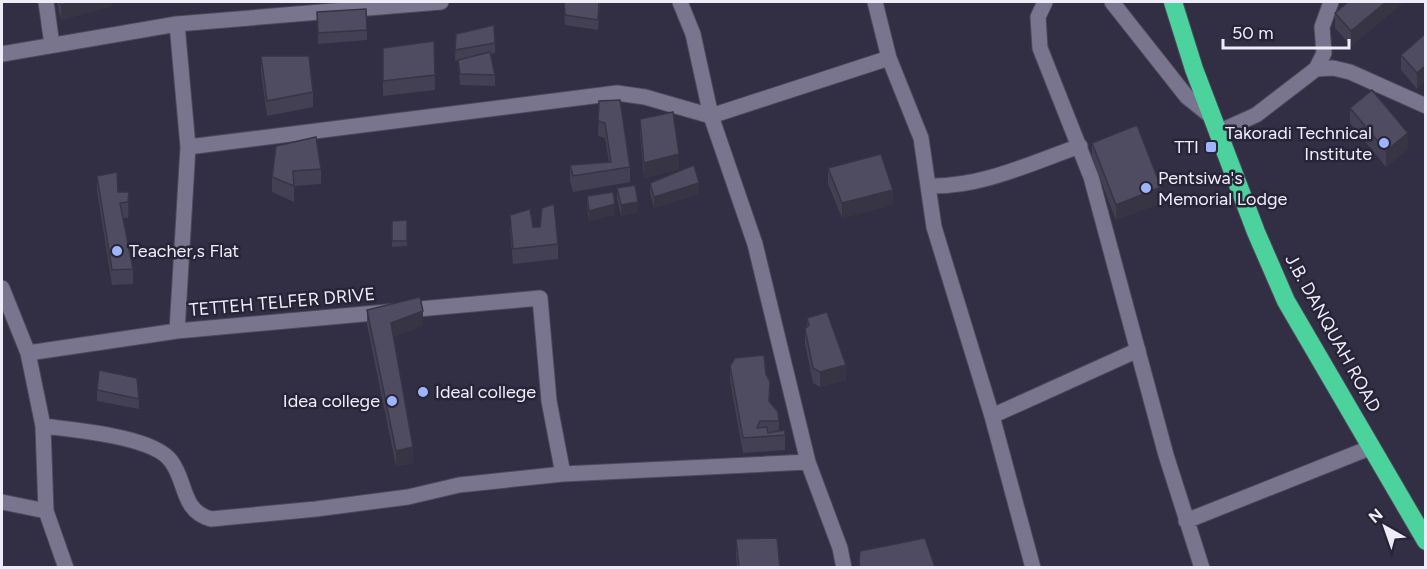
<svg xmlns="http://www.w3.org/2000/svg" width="1427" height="569" viewBox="0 0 1427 569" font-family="Figtree,sans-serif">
	<rect width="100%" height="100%" fill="#322e43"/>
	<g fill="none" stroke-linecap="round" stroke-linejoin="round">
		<g stroke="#4d495b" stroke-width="17">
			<path id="minor" d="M46,2l6,43
				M680,2l13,32 18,82 44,128 53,218 32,86 4,20
				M875,2l14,56 32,80 13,89 58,189 41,152
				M1045,2l-7,15 2,31 51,129 75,278 36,113
				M1112,2l75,95 25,20
				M177,24l11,123
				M2,54l175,-30 264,-22
				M1316,69l8,-16 -2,-26 9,-25
				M1218,132l38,-17 60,-46 17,-1 17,4 76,34
				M930,186c52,1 101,-23 150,-40
				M2,288l26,65 15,73 3,85 20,57
				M177,331l11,-184 429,-54 28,4 66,19 178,-58
				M28,353l149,-22 363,-33 9,103 14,73 245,-12
				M992,416l146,-66
				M43,426c30,4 110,10 128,35 16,21 10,50 40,58l105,-10 92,-12 51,-12 104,-11
				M2,502l44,9
				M1186,521l186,-74"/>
		</g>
		<g stroke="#4d495b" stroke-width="20">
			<path id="highway" d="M1173,2l21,67 62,163 30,69 140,240"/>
		</g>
		<use href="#minor" stroke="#79758e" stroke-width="15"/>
		<use href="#highway" stroke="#4cd29c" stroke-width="18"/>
	</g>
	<path fill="#444053" d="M57,2h55v4l-51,14z
		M564,2h36l-2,28 -33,-5z
		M1348,2h56l-53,44 -16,-18v-15z
		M317,12l50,18v10l-49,4z
		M456,34l39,9v10l-5,1 5,21v11l-35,-1 -2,-25 -3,1z
		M1425,34l-8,55 -16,-19v-15z
		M434,41l1,49 -52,6v-48z
		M261,56l52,36v15l-46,9 -6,-44z
		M599,101l31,66v15l-57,10 -3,-11v-16l39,-3 -4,-24 -7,-2z
		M1350,108l58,41 -22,18 -36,-44z
		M640,119l39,50 -35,9 -4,-44z
		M1092,143l69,60 -45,17 -24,-62z
		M276,146l45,23v15l-27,2v16l-22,-10v-15z
		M828,168l65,37 -51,13 -14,-34z
		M97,176l21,16h11v15l-1,11h-5l10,51v15l-21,1 -15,-94z
		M650,183l49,11 -45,14 -4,-15z
		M617,188l21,24 -17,4 -4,-18z
		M587,196l28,19 -26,6 -2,-15z
		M510,215l23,12 25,17v15l-45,5 -3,-34z
		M407,220v26l-15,1v-26z
		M367,310l56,16 -30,11 20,126 -17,3 -29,-141z
		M807,318l39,62 -26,7 -7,-4 -8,-39v-15l2,-2z
		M730,366l40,36 9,19v10l6,-1v20l-42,3 -13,-72z
		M97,390l42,9v10l-42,-8z
		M736,539l44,28h-43l-1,-13z"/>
	<path fill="#373444" d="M72,2h40v4l-51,14v-15z
		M1386,2h18l-53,44v-15z
		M1425,66v15l-8,8v-16z
		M1408,133v16l-22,18v-16z
		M679,154v15l-35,9v-15z
		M699,183v11l-45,14v-11z
		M1161,187v16l-45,17v-15z
		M893,190v15l-51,13v-15z
		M129,192v15l-1,11v-16z
		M638,202v10l-17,4v-11z
		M615,204v11l-26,6v-10z
		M423,311v15l-32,12v-15z
		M846,365v15l-26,7v-15z
		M413,447v16l-17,3v-15z"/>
	<path fill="#4f4b61" stroke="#373444" stroke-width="1.5" d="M60,2h12l-11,3z
		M564,2h35l-1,18 -33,-5z
		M1348,2h38l-35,29 -16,-18z
		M366,9l1,21 -49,3 -1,-21z
		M494,25l1,18 -40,7 1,-16z
		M1425,34v32l-8,7 -16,-18z
		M434,41l1,34 -52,6v-33z
		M490,52l5,23 -35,-1 -2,-14z
		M261,56h48l4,36 -46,9z
		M1372,90l36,43 -22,18 -36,-43z
		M620,100l10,67 -57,9 -3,-11 41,-3 -6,-39 -7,-2 1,-20z
		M673,112l6,42 -35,9 -4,-44z
		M1137,125l24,62 -45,18 -24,-62z
		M316,137l5,32 -28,2 1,15 -22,-9 4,-31z
		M881,154l12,36 -51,13 -14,-35z
		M694,165l5,18 -45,14 -4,-14z
		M117,172l1,20h11l-1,10 -8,1 13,66 -21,1 -15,-94z
		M635,185l3,17 -17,3 -4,-17z
		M613,192l2,12 -26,7 -2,-15z
		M554,204l4,40 -45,5 -3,-34 20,-6 3,18h7l2,-19z
		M407,220v21h-15v-20z
		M420,297l3,14 -32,12 22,124 -17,4 -29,-141z
		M827,312l19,53 -26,7 -7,-4 -8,-39 4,-4 -2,-7z
		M764,355l2,19 4,8 -1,19 9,11 1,9h-19l-3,7 10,-1 1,6 17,-3v5l-42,3 -13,-72 5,-8z
		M99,370l38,8 2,21 -42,-9z
		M777,538l3,29h-41l-3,-28z
		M925,538l10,29h-75l-1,-5 1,-11z"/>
	<g fill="#9eb4fd" stroke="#282438" stroke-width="2">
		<circle cx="1384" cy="143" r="6"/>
		<rect x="1205" y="141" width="12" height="12" rx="3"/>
		<circle cx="1146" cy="188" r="6"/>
		<circle cx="117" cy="251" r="6"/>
		<circle cx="423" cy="392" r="6"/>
		<circle cx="392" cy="401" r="6"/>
	</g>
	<g text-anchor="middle" stroke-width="5" stroke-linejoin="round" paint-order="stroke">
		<g font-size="18" fill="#efecfa" stroke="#282438" text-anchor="end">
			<text x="1372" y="139">Takoradi Technical<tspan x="1372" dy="21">Institute</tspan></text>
			<text x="1199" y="153">TTI</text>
			<text x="1158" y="184" text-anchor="start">Pentsiwa's<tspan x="1158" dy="21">Memorial Lodge</tspan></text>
			<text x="129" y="257" text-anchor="start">Teacher,s Flat</text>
			<text x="435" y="398" text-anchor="start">Ideal college</text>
			<text x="380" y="407">Idea college</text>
		</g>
		<g font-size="18" fill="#efecfa" stroke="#282438">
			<text transform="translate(282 302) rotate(-5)" y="6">TETTEH TELFER DRIVE</text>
			<text transform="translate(1333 333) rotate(61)" y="6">J.B. DANQUAH ROAD</text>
		</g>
	</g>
	<rect width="1427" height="569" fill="none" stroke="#efecfa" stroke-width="6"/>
	<g transform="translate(1385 527) rotate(320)" stroke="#282438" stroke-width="4.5" paint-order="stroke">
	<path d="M0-4.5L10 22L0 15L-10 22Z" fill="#efecfa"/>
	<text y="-9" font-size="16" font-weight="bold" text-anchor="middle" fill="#efecfa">N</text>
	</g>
	<path d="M1223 39v9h126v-9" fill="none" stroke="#efecfa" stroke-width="3"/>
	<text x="1232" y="39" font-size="18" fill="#efecfa" stroke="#282438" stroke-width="4.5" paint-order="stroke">50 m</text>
</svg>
